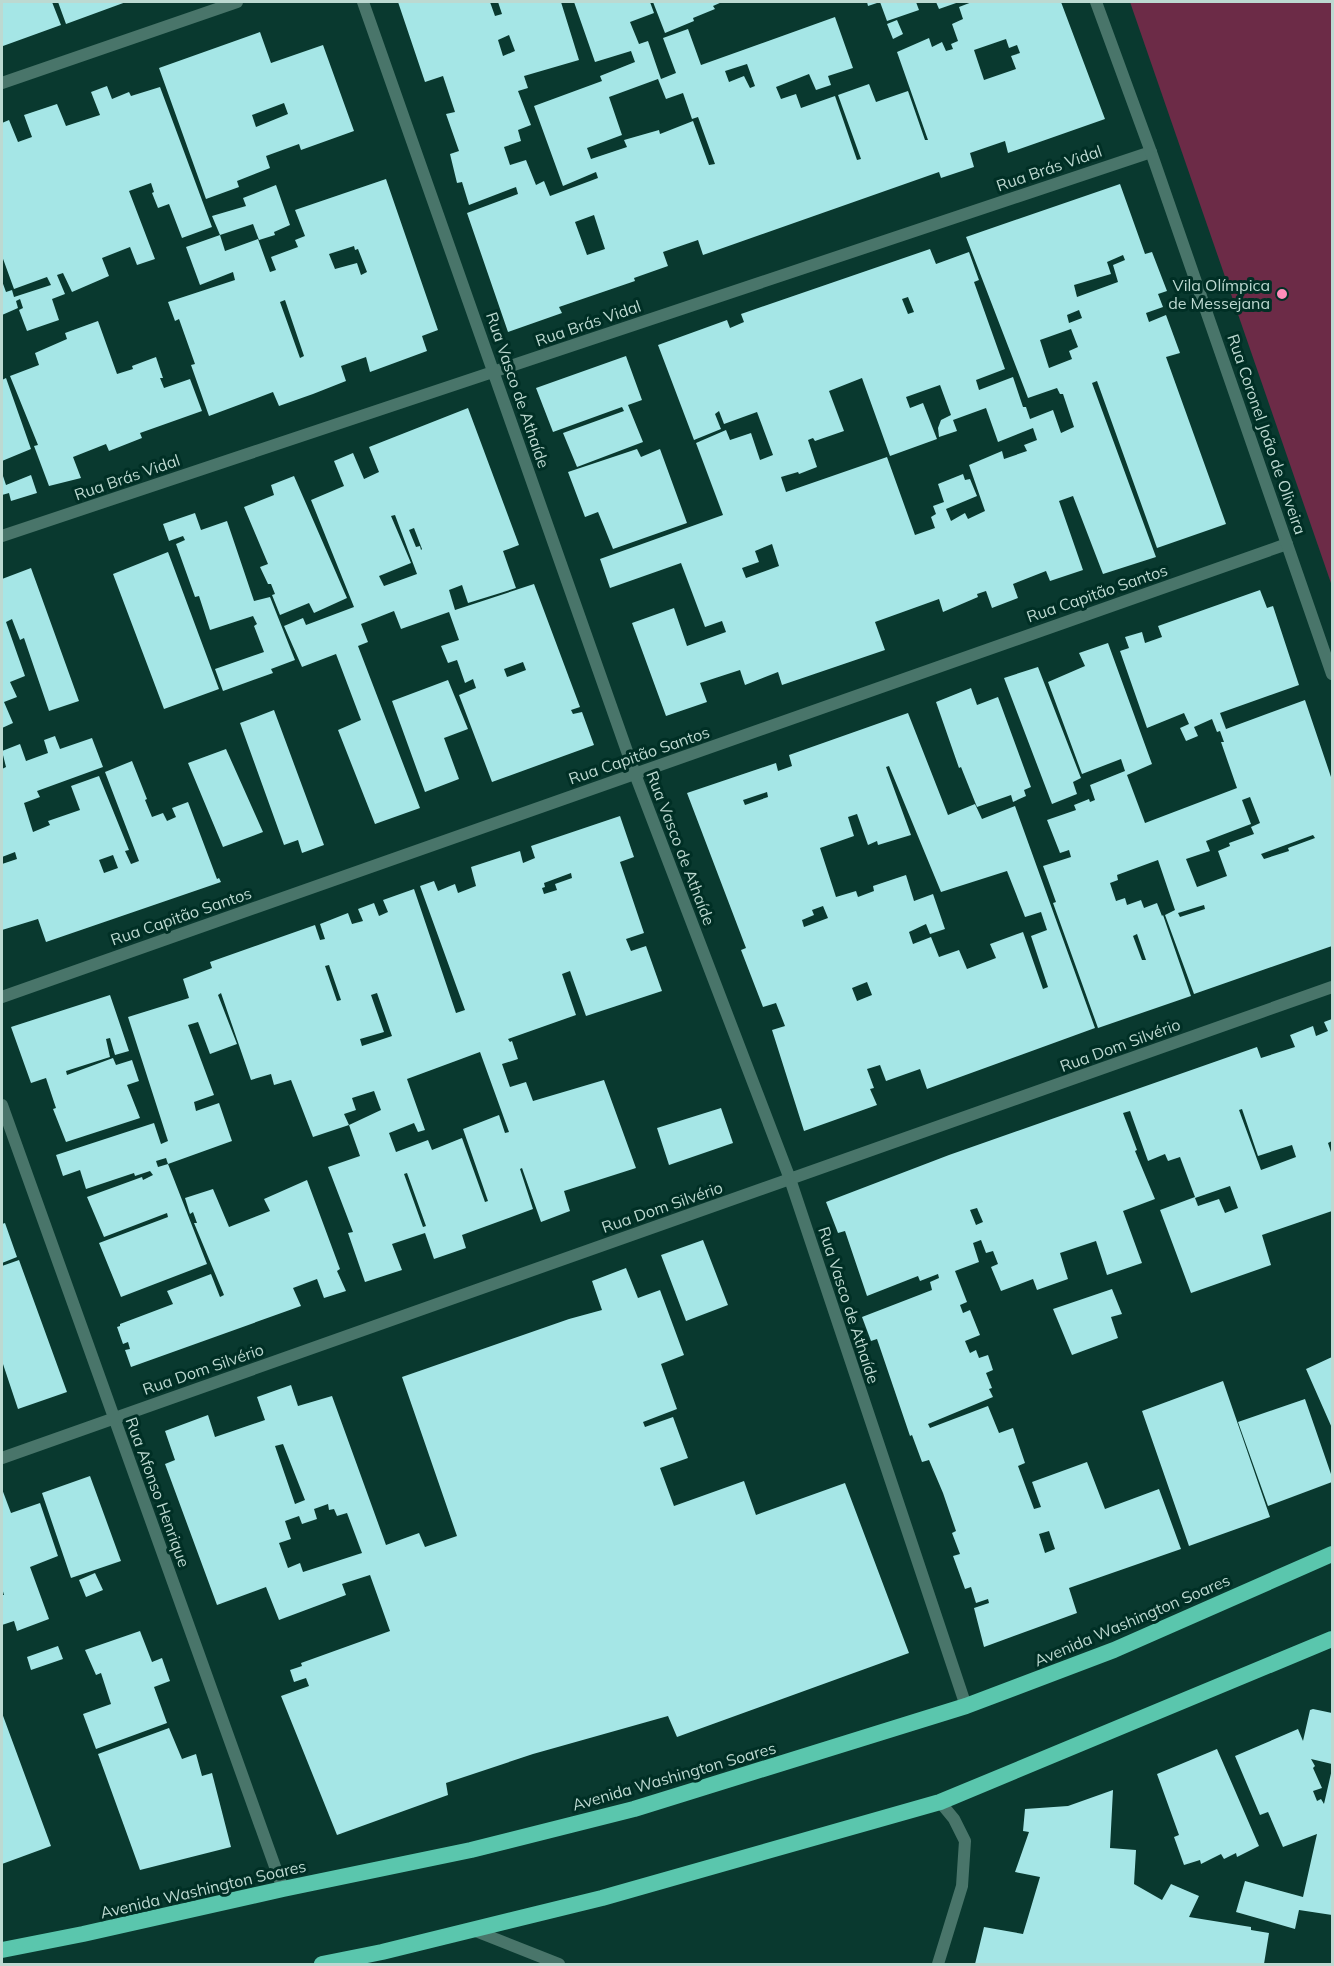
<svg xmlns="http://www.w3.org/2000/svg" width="1334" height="1966" viewBox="0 0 1334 1966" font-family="Mulish,sans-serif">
	<rect width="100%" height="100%" fill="#09392f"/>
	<path fill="#6c2b47" d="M1130,2h202v584z"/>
	<path fill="#a5e6e6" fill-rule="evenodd" d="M2,2h50l9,23 -58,21 -1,-4z
		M58,2h68l-60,22z
		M398,2h92l5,14 7,-2 -4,-12h63l18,58 -55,16 4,12 -10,3 13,34 -13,5 3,11 -17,6 6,18 16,-5 10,25 8,-4 6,15 48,-18 -2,-6 -33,14 -29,-80 68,-25 -2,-5 35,-14 -4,-11 -36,11 -21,-60h76l4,11 -24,9 9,22 9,-3 13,38 15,-6 -13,-35 25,-9 13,36 134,-48 18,51 -25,8 3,9 -15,5 -7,-16 -33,13 5,12 15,-5 5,14 34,-12 22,64 4,-1 -23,-64 31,-11 7,18 32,-11 17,49h3l-31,-88 32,-14 3,9 10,-5 4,9 7,-2 -2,-5 7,-3 -6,-17 11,-5 -4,-12 13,-5h89l44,117 -97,34 -3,-12 -35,12 4,14 -33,11 -2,-6 -236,83 -5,-15 -35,12 5,14 -34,12 1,3 -76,26 3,6 -54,19 -41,-119 51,-19 -2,-7 -47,18 -7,-23 -5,1 -7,-29 9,-3 -13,-37 9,-2 -12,-36 -18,6zM509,35l6,16 -12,5 -5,-16zM1006,39l3,9 8,-3 3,8 -9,3 5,13 -32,11 -10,-30zM747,64l8,22 -5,2 -6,-12 -15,6 -4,-11zM658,79l8,20 17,-6 9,26 6,-2 17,47 -6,1 -16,-44 -33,13 -1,-4 -35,10 3,7 -36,12 -4,-11 35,-13 -13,-38zM594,215l11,34 -18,6 -12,-33z
		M653,2h69l-9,4 2,3 -22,9 1,3 -29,12z
		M867,2h49l3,8 -32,11 -7,-19 -12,4z
		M936,2h23l-20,7z
		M897,20l6,14 -10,5 -6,-15z
		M260,32l11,31 52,-18 31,86 -53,19 -2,-6 -33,12 4,12 -33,13 2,6 -33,12 -47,-131zM284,103l4,11 -32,13 -4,-12z
		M107,86l5,13 17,-7 2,4 29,-9 52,140 -30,11 -13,-34 -11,4 -6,-15 2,-1 -3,-9 -22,8 26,68 -18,6 -7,-18 -28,11 7,18 -37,16 -9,-19 -6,2 8,19 -13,5 7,21 -32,11 -8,-21 4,-2 -3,-9 -4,2 2,7 -16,7v-34l4,11 6,-2 2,7 37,-12 -4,-8 -33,12 -12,-33v-133l7,-3 9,22 14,-5 -8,-22 33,-11 9,22 34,-11 -9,-23z
		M386,179l52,151 -16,6 5,15 -57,21 -4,-15 -25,9 5,15 -33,13 -34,12 -6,-14 -64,24 -18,-51 4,-1 -16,-45 -4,2 -7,-19 67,-22 -2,-8 -33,13 -14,-38 34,-12 -8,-19 34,-10 -3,-8 33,-13 14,40 -16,7 1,3 -16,5 -6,-16 -33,11 5,16 33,-12 12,33 6,-2 -5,-13 27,-10 -3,-7 10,-4 -10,-26zM354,246l1,4 3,-1 9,23 -6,3 -4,-12 -22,6 -6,-15zM285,300l19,56 -4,2 -20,-56z
		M1120,184l25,70 7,-2 15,39 -9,3 5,13 -17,6 3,9 17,-7 14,38 -14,4 60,167 -69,24 -60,-167 -5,2 64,174 -53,17 -30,-78 -14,5 24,69 -33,11 -4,-10 -33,13 5,14 -26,10 -6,-17 -9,3 1,3 -35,15 -4,-13 -64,23 10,28 -103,35 -4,-13 -33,13 -5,-15 -40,13 7,19 -41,14 -34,-93 42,-15 13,38 39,-14 -4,-11 -17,6 -24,-64 -71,25 -10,-29 123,-44 -27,-72 30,-13 4,10 21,-7 9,27 13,-5 -16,-43 -33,12 -5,-13 -4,3 6,15 -27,11 -36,-95 69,-25 3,8 14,-6 -3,-8 189,-65 6,15 33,-12 10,28 -5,2 31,87 -29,11 3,10 34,-13 10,30h3l4,12 23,-9 8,23 13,-6 -11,-33h-3l-3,-6 -29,10 -62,-161zM1123,255l2,5 -12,5 5,17 -41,15 -3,-12 37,-11 -4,-12zM908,297l6,15 -6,2 -6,-15zM1079,310l3,8 -13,5 -2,-8zM1071,329l7,18 -9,4 3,8 -23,9 -9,-28zM862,378l28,78 47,-17 -14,-36 -13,5 -4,-11 34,-12 11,30 -10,5 -3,8 1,9 18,-6 -4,-11 33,-12 12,34 35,-14 4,12 -13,5 3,6 -23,8 -2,-8 -33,14 16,46 -17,8 -3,-6 -14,8 -5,-12 31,-13 -7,-17 -5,1 -2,-6 -25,10 6,18 -11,4 3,8 -5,3 4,11 -20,7 -28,-78 -101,35 -5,-15 17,-5 1,2 18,-7 -9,-27 5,-2 2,3 29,-10 -15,-40zM772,544l7,22 -33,12 -4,-10 17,-6 -4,-11z
		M98,321l19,53 16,-5 -1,-3 24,-9 7,21h-3l4,10 26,-9 12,32 -62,22 2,5 -33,13 -3,-7 -33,13 8,21 -32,8 -15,-40 4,-1 -28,-69 29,-11 -4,-12 32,-14 -2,-6z
		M626,356l16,44 -14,5 15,37 -66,25 -14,-34 61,-22 -2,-4 -69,25 -17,-44z
		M6,378l25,71 -29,12v-81z
		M468,408l51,137 -16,6 13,37 -48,15 -6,-18 -13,5 6,20 79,-26 46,123 -9,3 2,4 9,-2 12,33 -102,37 -33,-87 17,-7 -3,-9 -8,4 -8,-23 -9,3 -7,-17 18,-6 -10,-28 -48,17 -7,-18 -33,13 7,18 -10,4 62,162 -45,16 -37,-94 23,-10 -25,-66 -34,13 -18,-41 19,-8 3,7 48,-18 -43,-107 33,-14 -10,-25 19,-8 11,26 15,-7 -10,-25zM395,515l22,59 -33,12 -5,-10 32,-13 -20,-47zM414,528l8,21 -1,1 -1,-4 -4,1 -7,-17zM523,662l3,8 -19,7 -3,-8z
		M637,449l4,8 19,-8 27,74 -74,26 -15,-37 -13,5 -17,-45z
		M2,473l4,12 25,-10 6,18 -26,8 -2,-8 -7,2z
		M294,476l53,122 -33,15 -5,-10 -29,12 -8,-20 3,-1 -4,-10h-3l-8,-17 8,-3 -24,-57 30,-12 -3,-10z
		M195,513l6,17 26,-9 27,80 16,-4 25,63 -24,9 2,4 -50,18 -8,-22 49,-17 -10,-26 3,-2 -4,-8 -43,14 -11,-34 -4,1 -19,-53 9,-4 -2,-4 -14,5 -6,-17z
		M168,552l51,137 -55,20 -51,-135z
		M31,568l48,133 -30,10 -25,-73 -4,2 -8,-21 -6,3 19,54 -15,6 7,15 -13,5 9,21 -11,5v-149z
		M1260,590l7,18 6,-2 26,79 -79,28 6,16 79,-29 27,80v166l-138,48 -29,-79 10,-5 -17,-50 -41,15 1,5 -8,3 6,18 9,-3 2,7 14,-5 3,8 13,-5 5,13 1,-1 28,81 -93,32 -45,-125 3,-1 -13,-36 28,-9 -2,-7 -9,3 -13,-33 29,-10 -2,-5 15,-6 1,3 5,-2 -5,-15 35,-14 -4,-12 -39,15 -34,-92 37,-16 -6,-13 29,-10 44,121 -25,11 18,48 92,-35 -16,-46h3l-4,-11 -3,1 -5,-13 -18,8 4,9 -12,5 -6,-13 9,-4 -5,-11 -37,15 -27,-77 9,-3 -4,-11 17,-5 3,11 17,-6 -4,-11zM1250,797l10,26 -9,4 3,7 -25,9 1,3 -12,5 9,25 -30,11 -11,-28 24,-8 -4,-10 45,-17 -9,-24zM1313,835l2,3 -27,10 1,3 -25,8 -3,-5zM1204,905l1,4 -25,8 -2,-4zM1137,934l9,26h-4l-9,-24z
		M1038,667l43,111 -8,4 4,12 -25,10 -48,-126z
		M448,680l20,49 -24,9 15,41 -34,13 -33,-91z
		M971,688l6,17 21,-8 33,90 -7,3 2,6 -13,6 -2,-7 -34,12 -16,-40 -2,1 -23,-66z
		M274,710l50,135 -22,8 -4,-13 -14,5 -44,-122z
		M908,713l40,102 27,-11 7,15 33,-13 80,222 -168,61 -7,-20 -34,12 -6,-16 -13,4 7,19 -4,1 7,16 -73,26 -32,-101 13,-4 -9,-23 -13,4 -22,-57 5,-2 -59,-155 89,-30 2,8 14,-5 -3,-11zM889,766l52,126 66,-21 18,46 16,-5 6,18 -16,6 17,51 -5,2 -20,-57 -33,12 6,14 -29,11 -8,-19 -20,7 -8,-20 -18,7 -4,-12 17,-8 4,10 15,-5 -12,-35 -19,7 -8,-26 -33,11 1,5 -16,6 -2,-6 -20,6 -16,-49 34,-12 -6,-19 9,-3 11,31 9,-4 1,4 33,-10 -25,-68zM767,792l1,5 -23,8 -2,-5zM823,906l5,12 -24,9 -2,-7 12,-5 -2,-5zM867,982l5,13 -15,6 -5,-13z
		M55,736l5,13 32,-11 11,29 -66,24 3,6 -16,6 9,29 17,-7 -2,-4 32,-11 -9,-24 28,-10 30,74 -4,1 6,13 8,-3 -34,-89 27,-11 15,38 -2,1 7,17 11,-4 4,8 9,-4 -4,-9 16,-6 29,77 2,-1 2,4 -175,60 -8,-23 -36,11v-66l15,-5 -2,-7 -13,5v-88l4,-2 -4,-16 18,-7 6,17 22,-8 -4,-13zM113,855l5,13 -14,5 -5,-13z
		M226,749l37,83 -40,15 -35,-84z
		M620,816l14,41 -14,5 24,71 -18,6 5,12 15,-5 16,45 -76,25 -16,-45 -8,3 14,41 -68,24 2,3 2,-1 6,18 -16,5 8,23 16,-5 7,19 71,-21 32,88 -72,23 6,20 -29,11 -19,-54 -2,1 13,40 -71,26 4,13 -32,11 -9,-26 -33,11 10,26 -37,12 -17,-49 5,-1 -25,-65 32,-11 -11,-31 32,-15 -7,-19 -22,7 4,12 -12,4 5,11 -36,12 -22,-57 -17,5 -3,-11 -20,6 -30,-87 -3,2 19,49 -27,10 -12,-32 -10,3 26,70 -20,7 2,9 23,-8 13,38 -64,23 -2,-6 -10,3 2,6 10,-3 39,100 -86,33 -22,-54 69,-26 -1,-4 -63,24 -17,-40 55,-20 1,3 10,-5 -3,-4 -15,5 -1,-3 -48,16 -6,-19 -17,6 -7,-21 98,-32 7,21 7,-3 -40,-124 61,-19 -6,-19 29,-11 -2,-6 105,-37 5,15 5,-1 -5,-15 28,-11 4,11 11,-3 -5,-12 16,-6 5,13 9,-4 -5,-12 31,-11 42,124 9,-3 -45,-124 14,-5 4,10 17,-7 3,9 18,-7 -5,-19 49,-16 3,12 12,-5 -4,-12zM571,873l1,5 -17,6 2,6 -13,4 -2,-6 3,-1 -1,-4zM329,965l12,35 -4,1 -12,-35zM377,993l15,43 -30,10 -2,-7 24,-7 -13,-37zM480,1052l29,80 -4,1 -6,-18 -36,14 25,72 -3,1 -23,-64 -30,12 -4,-10 -32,12 -7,-19 25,-10 4,9 7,-2 -18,-51zM407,1173l19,53 -3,1 -19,-53z
		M110,995l19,56 -14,4 -5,-17 -4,1 4,18 -44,14 1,4 46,-17 3,7 16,-5 7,21 -12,4 13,33 -74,24 -13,-33 3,-1 -10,-30 -15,5 -20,-56z
		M1332,1019v122l-4,2 4,12v56l-70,24 9,30 -80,28 -31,-83 35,-13 -15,-40 -12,4 -3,-7 -17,7 -18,-50 -7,2 14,37 -2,1 20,48 -32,12 19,52 -35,12 -11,-34 -36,12 8,26 -31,11 -4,-11 -32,12 -10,-24 7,-3 -5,-13 -7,2 -5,-13 -8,3 6,19 -24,9 12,31 -7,3 3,8 7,-3 10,25 -15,6 5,12 6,-3 3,8 9,-3 5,15 -7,3 6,15 -3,1 4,8 -65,27 2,4 58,-22 11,27 14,-5 12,35 -7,3 16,43 7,-2 -9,-25 55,-20 18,47 54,-20 22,60 -112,39 8,25 -93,34 -10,-39 15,-5 -1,-4 -12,4 -5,-16 -6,2 -12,-33 7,-2 -8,-21 4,-2 -13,-38 -14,-33 -7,2 -10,-27 -2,1 -33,-97 -6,2 -9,-24 70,-27 -2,-8 9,-4 -1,-4 -18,7 -2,-5 -51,20 -22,-65 -7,2 -12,-31 123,-47 308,-108 4,11 34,-11 -5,-12 23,-9 3,10 12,-5 -4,-9zM1242,1109l16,47 34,-11 4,12 -35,13 -22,-60zM1230,1186l8,22 -13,5 -6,-14 -21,7 -3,-8zM977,1208l6,14 -7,3 -6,-15zM1049,1531l6,18 -10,4 -6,-19z
		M721,1108l12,35 -64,22 -12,-37z
		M307,1180l33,89 -3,2 9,20 -22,7 -7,-19 -24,9 8,18 -170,61 -6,-17 5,-1 -2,-7 -5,2 -6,-17 3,-1v-2l53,-20 -6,-13 44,-17 9,23 4,-2 -30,-72h3l-4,-11 -3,2 -5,-16 28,-9 16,38 41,-16 -6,-12z
		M5,1223l12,34 -15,6v-39z
		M703,1240l25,65 -42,16 -25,-66z
		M19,1260l48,132 -49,17 -16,-48v-95z
		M626,1268l12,30 22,-8 24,65 -23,9 16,45 -34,13 2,5 28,-10 15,41 -28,10 14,38 70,-25 12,34 89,-32 64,170 -232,84 -9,-21 -135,38 -87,29 2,12 -111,40 -56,-139 28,-10 -3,-8 -12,4 -4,-12 12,-4 -1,-3 89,-32 -20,-56 -28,9 4,11 -67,25 -13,-33 -49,18 -52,-141 10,-4 -10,-29 43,-16 7,22 50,-17 -8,-23 34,-12 7,21 34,-10 54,149 33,-12 6,14 32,-11 -55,-159 167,-58 33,-9 -10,-29zM283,1444l22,56 -10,4 -20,-58zM328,1504l1,6 5,-1 3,7 10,-3 15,40 -59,19 -3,-9 -12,5 -9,-25 12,-4 -6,-18 14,-5 3,8 15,-5 -3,-10z
		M1112,1289l10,25 -11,3 7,21 -46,17 -19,-46z
		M1332,1357v71l-26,-59z
		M1223,1381l47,136 -81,29 -47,-135z
		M1305,1399l27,78v5l-64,24 -30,-84z
		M90,1476l31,85 -50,17 -29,-85z
		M2,1489l9,24 29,-10 18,53 -28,11 19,52 -32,12 -3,-10 -12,4v-30h2l-2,-7z
		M95,1573l8,17 -17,7 -7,-17z
		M140,1631l12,31 10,-4 8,23 -16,6 13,36 -71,26 -13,-35 28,-10 -10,-31 -5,2 -11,-25z
		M58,1646l5,13 -32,11 -4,-13z
		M1313,1709l19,4v51l-21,-5 4,7 -2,2 9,20 -9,3 4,10 4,-2 3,5 8,-35v146l-33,-5 -4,19 -59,-17 9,-31 58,16 14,-63 -34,13 -15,-35 -8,3 -25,-59 63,-27 5,12 7,-31z
		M2,1713l49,133 -49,18z
		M169,1728l13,31 14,-5 6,22 10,-3 19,74 -91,23 -42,-116z
		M1217,1749l42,97 -22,11 -1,-4 -12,6 -3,-5 -20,10 -1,-4 -16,5 -10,-28 5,-2 -22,-61z
		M1113,1790l-3,58 26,2 -2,34 28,16 9,-16 28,12 -10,21 62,10v3l18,3 -5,31h-289l9,-37 39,7 17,-57 -25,-5 14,-40 -6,-1 2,-22 43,-3z"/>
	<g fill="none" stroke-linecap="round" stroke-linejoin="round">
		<path stroke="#49756a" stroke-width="12" d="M473,1930l86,34"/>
		<path stroke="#49756a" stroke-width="12" d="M363,2l272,772 155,405 176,527
			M2,83l235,-81
			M2,536l1149,-384
			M2,997l1285,-453
			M2,1105l281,784
			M2,1458l1330,-471
			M938,1964l24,-78 3,-45 -11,-22 -14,-17"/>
		<path stroke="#49756a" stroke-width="12" d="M1096,2l55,150 181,522"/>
		<path stroke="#5ac6ad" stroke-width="16" d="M2,1950l81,-16 200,-45 188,-39 163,-41 332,-103 148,-56 218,-96
			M322,1964l60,-12 220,-54 338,-96 392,-163"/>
	</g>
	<circle fill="#ff8ebb" stroke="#002f25" stroke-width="2" cx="1282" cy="294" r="6"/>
	<g text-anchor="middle" stroke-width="6" stroke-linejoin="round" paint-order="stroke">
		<g font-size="16" fill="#bcd9d1" stroke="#002f25">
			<text transform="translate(1049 168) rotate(-19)" y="6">Rua Brás Vidal</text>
			<text transform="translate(588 323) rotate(-19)" y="6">Rua Brás Vidal</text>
			<text transform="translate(518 390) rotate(71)" y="6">Rua Vasco de Athaíde</text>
			<text transform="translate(1267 434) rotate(71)" y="6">Rua Coronel João de Oliveira</text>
			<text transform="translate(127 477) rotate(-19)" y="6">Rua Brás Vidal</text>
			<text transform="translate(1097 593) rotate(-19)" y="6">Rua Capitão Santos</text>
			<text transform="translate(639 755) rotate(-19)" y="6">Rua Capitão Santos</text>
			<text transform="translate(681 848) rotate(69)" y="6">Rua Vasco de Athaíde</text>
			<text transform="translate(181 916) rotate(-19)" y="6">Rua Capitão Santos</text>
			<text transform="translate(1120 1045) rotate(-20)" y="6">Rua Dom Silvério</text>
			<text transform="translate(662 1207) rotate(-19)" y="6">Rua Dom Silvério</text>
			<text transform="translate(849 1305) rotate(72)" y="6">Rua Vasco de Athaíde</text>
			<text transform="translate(203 1369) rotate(-19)" y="6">Rua Dom Silvério</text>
			<text transform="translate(158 1492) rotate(70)" y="6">Rua Afonso Henrique</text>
			<text transform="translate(1132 1620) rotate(-23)" y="6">Avenida Washington Soares</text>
			<text transform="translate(674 1776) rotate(-16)" y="6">Avenida Washington Soares</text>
			<text transform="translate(203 1889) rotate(-13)" y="6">Avenida Washington Soares</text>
		</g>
		<g font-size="16" fill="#bcd9d1" stroke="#002f25" text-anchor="end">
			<text x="1270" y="291">Vila Olímpica<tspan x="1270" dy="18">de Messejana</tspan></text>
		</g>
	</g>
	<rect width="1334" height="1966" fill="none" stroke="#bcd9d1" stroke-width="6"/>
</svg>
